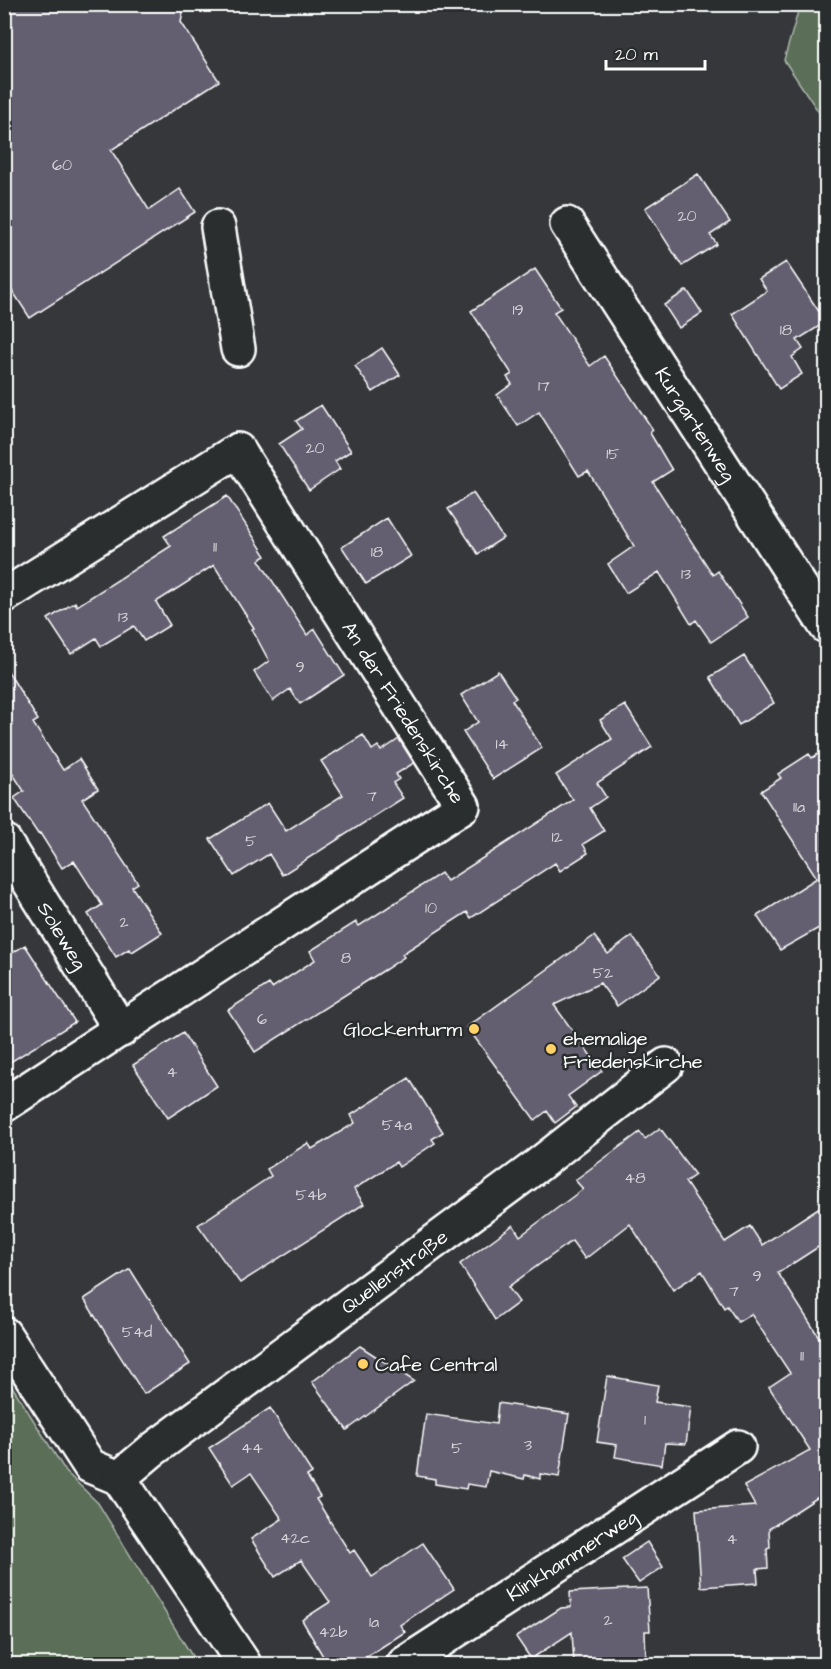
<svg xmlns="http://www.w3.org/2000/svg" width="831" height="1669" viewBox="0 0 831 1669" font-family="'Architects Daughter',sans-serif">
	<rect width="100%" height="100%" fill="#36373b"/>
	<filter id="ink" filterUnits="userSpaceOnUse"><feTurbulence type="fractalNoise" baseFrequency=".0167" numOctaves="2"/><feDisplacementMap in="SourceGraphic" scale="12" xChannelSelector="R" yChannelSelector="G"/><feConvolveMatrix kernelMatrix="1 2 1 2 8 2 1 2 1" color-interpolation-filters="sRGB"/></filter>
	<g filter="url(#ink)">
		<path fill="#5a6e58" stroke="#acb6ac" stroke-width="1.5" d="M800,5h26v118l-42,-63z
			M5,1375l61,97 32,31 99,161h-192z"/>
		<path fill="#645e70" stroke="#fff" stroke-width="1.5" d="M4,4h181l-4,18 38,59 -108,69 38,60 31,-21 15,23 -165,106 -26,-40z
			M698,174l32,48 -20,13 7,9 -35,22 -37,-58z
			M786,262l40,60 -29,18 6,9 -11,8 10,17 -23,15 -47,-75 35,-23 -8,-12z
			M535,269l26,39 -7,4 36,54 14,-10 49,74 -3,3 22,37 -19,12 60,93 5,-4 30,46 -37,25 -15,-22 -5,4 -32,-52 -33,21 -18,-29 26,-18 -46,-75 -9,5 -40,-64 -21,14 -21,-31 15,-11 -5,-7 5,-3 -41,-63z
			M687,290l15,23 -23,15 -15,-23z
			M382,348l18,27 -27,17 -18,-26z
			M321,405l30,46 -16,10 5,8 -31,21 -30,-46 23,-15 -6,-8z
			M473,493l30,45 -25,16 -30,-45z
			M227,496l39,60 -7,4 48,75 8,-6 29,46 -44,29 -10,-15 -17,12 -19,-29 15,-11 -17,-32 2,-1 -40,-63 -58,37 14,23 -26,16 -10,-15 -33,20 -5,-8 -25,16 -23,-35 27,-17 2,4 94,-60 -7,-10z
			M387,518l24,38 -45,28 -24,-37z
			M744,656l30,47 -35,22 -29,-48z
			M4,665l34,55 -5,3 30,47 16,-11 19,30 -16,10 56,84 -6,4 30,46 -30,19 -3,-3 -13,8 -28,-43 14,-9 -28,-44 -12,7 -22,-35 -2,1 -24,-36 10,-7 -20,-31z
			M498,671l18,27 -4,2 30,48 -49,31 -30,-47 15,-10 -17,-27z
			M625,705l27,42 -55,36 9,14 -16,11 14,23 -21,13 5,9 -28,18 -5,-8 -84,55 -4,-6 -65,42 2,3 -18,12 -131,83 -27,-42 41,-26 3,4 43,-28 -5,-9 46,-29 3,4 82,-53 6,8 126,-81 -17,-25 56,-36 -12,-19z
			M363,735l9,15 6,-4 3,5 18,-12 15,24 -18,11 3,5 -6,4 10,15 -121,77 -13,-21 -35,22 -24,-37 58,-36 18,28 57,-36 -22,-34z
			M826,749v175l-46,26 -23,-34 60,-38 -56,-87 20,-13 -3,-4 31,-20 3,4z
			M594,936l14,18 24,-18 28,39 -43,31 -17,-23 -46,22 48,66 -34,25 8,11 -21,16 -8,-12 -12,9 -68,-93z
			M25,945l50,77 -71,44v-108z
			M183,1033l34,53 -49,32 -35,-53z
			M409,1078l34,54 -11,7 3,4 -36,24 -3,-5 -42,27 10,15 -124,79 -42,-58 73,-49 -4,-7 41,-26 4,6 43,-26 -4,-8z
			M660,1128l35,47 -10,7 40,60 25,-16 12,19 64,-42v39l-48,31 48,75v144l-57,37 1,19 -3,1 1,19 -11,1 1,14 -57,4 -5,-77 59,-4 -11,-20 66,-36 -41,-63 21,-14 -39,-59 -13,8 -11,-16 -3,2 -22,-37 -29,19 -43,-66 -45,35 -13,-18 -64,46 11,15 -24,18 -35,-56 53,-39 7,11 63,-47 -8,-9 65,-48 5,7z
			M130,1269l60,95 -46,30 -60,-95z
			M360,1346l54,35 -67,49 -35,-48z
			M607,1376l51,9 -3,17 36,5 -5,37 -21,-1 -3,22 -47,-8 2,-12 -20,-3z
			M498,1403l71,11 -10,63 -19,-3v5l-15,-4 -1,4 -35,-8 -3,16 -19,-3 -1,5 -31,-5v-5l-18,-3 9,-62 70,10z
			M270,1408l42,65 -5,3 13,21 -4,2 34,54 4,-3 18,27 51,-34 31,46 -54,36 5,7 -51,33h-26l-26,-45 28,-18 -29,-42 -26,17 -24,-38 31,-20 -31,-46 -18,12 -24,-37z
			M647,1542l16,25 -24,16 -17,-24z
			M647,1588l3,43h-5l1,29 -72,5 -2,-33 -41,27 -15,-22 45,-29 10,-1 -1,-15z"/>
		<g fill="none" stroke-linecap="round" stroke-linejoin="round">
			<g stroke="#fff" stroke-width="38">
				<g id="minor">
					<path id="s1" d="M567,224l259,402"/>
					<path d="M218,227l20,122"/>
					<path id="s2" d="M4,596l234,-146 225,356 -459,299"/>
					<path id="s3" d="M4,841l117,189"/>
					<path d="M4,1334l86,132 29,12 125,186"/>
					<path id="s4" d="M119,1478l32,-27 387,-286 128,-100"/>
					<path id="s5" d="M404,1664l334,-217"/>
				</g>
			</g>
			<use href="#minor" stroke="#2a2d2e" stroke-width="33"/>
		</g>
	</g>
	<g fill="#ffd166" stroke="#2a2d2e" stroke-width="2">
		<circle cx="474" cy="1029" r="6"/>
		<circle cx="551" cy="1049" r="6"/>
		<circle cx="363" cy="1364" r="6"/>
	</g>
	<g text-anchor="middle" stroke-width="5" stroke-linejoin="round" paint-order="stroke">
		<g font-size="16" fill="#d8d7db">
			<text x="62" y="170">60</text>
			<text x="687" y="221">20</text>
			<text x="518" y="315">19</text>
			<text x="786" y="335">18</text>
			<text x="544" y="391">17</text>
			<text x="315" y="453">20</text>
			<text x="613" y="459">15</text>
			<text x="215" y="552">11</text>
			<text x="377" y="557">18</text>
			<text x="686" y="579">13</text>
			<text x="123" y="622">13</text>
			<text x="300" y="672">9</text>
			<text x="502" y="749">14</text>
			<text x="372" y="801">7</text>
			<text x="799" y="812">11a</text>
			<text x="557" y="842">12</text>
			<text x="251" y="846">5</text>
			<text x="431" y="913">10</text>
			<text x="124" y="927">2</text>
			<text x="346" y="963">8</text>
			<text x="603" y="978">52</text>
			<text x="262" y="1024">6</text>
			<text x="172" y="1077">4</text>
			<text x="397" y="1130">54a</text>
			<text x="635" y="1183">48</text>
			<text x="311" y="1200">54b</text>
			<text x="757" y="1281">9</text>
			<text x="734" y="1296">7</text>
			<text x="137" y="1337">54d</text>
			<text x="802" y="1361">11</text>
			<text x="645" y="1425">1</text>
			<text x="528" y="1450">3</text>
			<text x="252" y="1453">44</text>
			<text x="457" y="1453">5</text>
			<text x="295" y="1543">42c</text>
			<text x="732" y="1544">4</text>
			<text x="608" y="1625">2</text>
			<text x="374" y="1627">1a</text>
			<text x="333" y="1637">42b</text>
		</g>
		<g font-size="20" fill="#fff" stroke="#2a2d2e">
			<text dy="7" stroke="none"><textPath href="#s1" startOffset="238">Kurgartenweg</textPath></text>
			<text dy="7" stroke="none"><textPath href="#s2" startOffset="586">An der Friedenskirche</textPath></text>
			<text dy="7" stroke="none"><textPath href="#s3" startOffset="111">Soleweg</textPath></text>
			<text dy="7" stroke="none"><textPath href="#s4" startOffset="344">Quellenstraße</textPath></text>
			<text dy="7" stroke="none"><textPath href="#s5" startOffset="200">Klinkhammerweg</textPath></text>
		</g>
		<g font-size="20" fill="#fff" stroke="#2a2d2e" text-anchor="start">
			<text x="462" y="1036" text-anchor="end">Glockenturm</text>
			<text x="563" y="1045">ehemalige<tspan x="563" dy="23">Friedenskirche</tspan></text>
			<text x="375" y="1371">Cafe Central</text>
		</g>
	</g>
	<rect width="831" height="1669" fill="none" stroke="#2a2d2e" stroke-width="24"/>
	<rect x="12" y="12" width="807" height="1645" fill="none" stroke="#fff" stroke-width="2" filter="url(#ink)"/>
	<path d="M606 60v9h99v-9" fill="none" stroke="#ffffff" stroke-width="3"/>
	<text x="615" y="60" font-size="18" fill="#ffffff" stroke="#2a2d2e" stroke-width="4.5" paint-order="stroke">20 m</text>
</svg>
